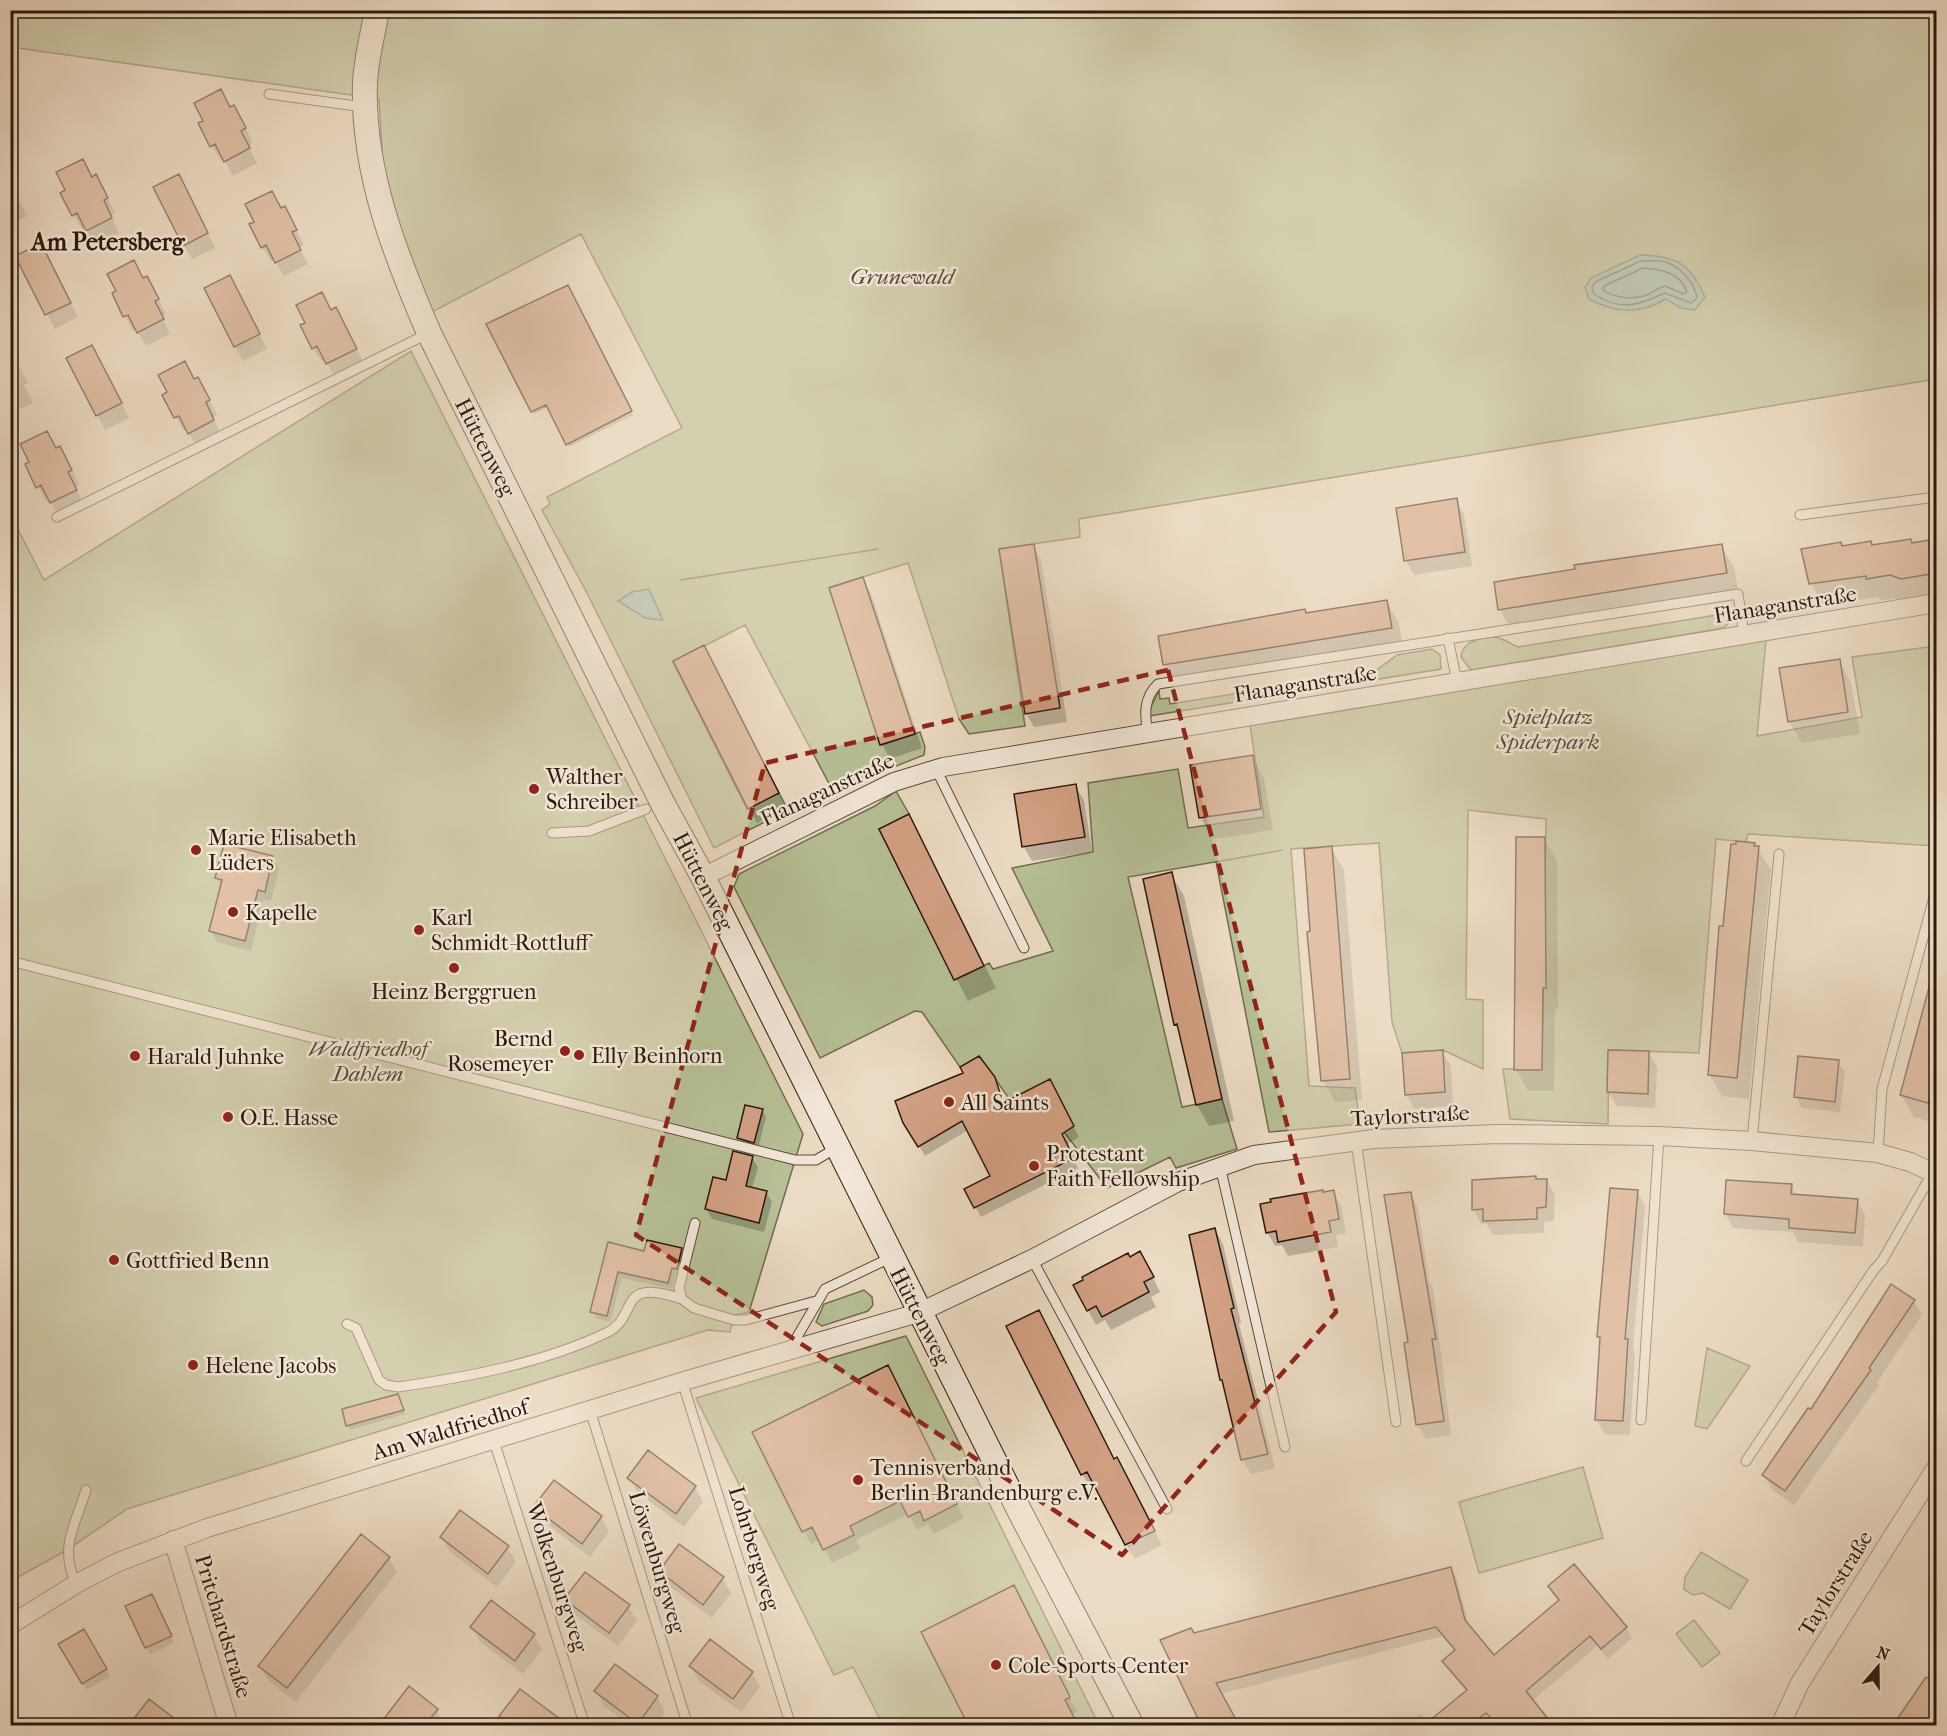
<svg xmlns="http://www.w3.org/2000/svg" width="1947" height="1736" viewBox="0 0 1947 1736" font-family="'IM FELL French Canon',serif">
	<rect width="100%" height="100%" fill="#eddcc5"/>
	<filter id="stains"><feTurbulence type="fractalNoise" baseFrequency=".00333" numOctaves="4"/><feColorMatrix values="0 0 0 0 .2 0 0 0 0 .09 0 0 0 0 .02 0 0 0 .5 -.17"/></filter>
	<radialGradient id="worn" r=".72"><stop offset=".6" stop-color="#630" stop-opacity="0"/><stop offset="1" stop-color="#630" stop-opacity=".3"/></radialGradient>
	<path fill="#b7c096" stroke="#716c52" stroke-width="1.5" fill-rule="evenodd" d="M11,10l1925,1v368l-857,140 1,18 -81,12 26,177 -56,8 -10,-15 -51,-156 -78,24 51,158 39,-13 5,15 -1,8 -91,36 -88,-166 -72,37 74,147 32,-16 9,17 -74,38 -126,-253 -46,-85 8,-6 -3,-7 135,-69 -101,-194 -149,78 -25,-53 -24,-93 -4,-67 -368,-52zM878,549l-197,31h-1z
		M411,351l392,783 -54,178 -14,3 -5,17 -22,-2 -581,179 -60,41 -49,27 -7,-7 -1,-1056 34,66z
		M1723,614l7,7 -6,7 -253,42 -10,-13c1,-16 21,-20 34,-20 8,1 16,7 23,10z
		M1766,640l-9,96 105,-19 -10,-60 84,-11v200l-188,-12 -2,8 -30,-3 -17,214 -90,-3 -1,74 -98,-5 -7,-50h39l4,-250 -78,-9 -2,189 17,1v69l-40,-19 -41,3 -10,-31 -13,-179 -88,6 18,237 46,2 5,36 -91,8 -53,-270 67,-12 -155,27 54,230 40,-8 15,50 -61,19 -6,-11 -63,31 -76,-99 -21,11 -30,-43 -20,10 -38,-55 -7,-1 -95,47 -86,-171 5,-13 136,-68 21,-15 13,23 -30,15 76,151 34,-17 4,6 60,-18 -41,-83 81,-16 -5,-69 90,-14 10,59 76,-11 -14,-92z
		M1432,649l8,6 1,14 -292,47 2,-9 8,-16 1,8 9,-1 1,6 204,-32 23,-17z
		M864,1290l8,7 1,8 -5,6 -46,15 -6,-4 8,-18z
		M906,1336l193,389h-216l-30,-58 -19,8 -138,-277z
		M1707,1348l43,18 -43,63 -12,-3z
		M1583,1467l20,71 -124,35 -20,-71z
		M1701,1552l47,28 -18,29 -27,-16 -10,2 -9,-6 1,-12z
		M1694,1620l26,33 -18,14 -26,-33z"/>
	<path fill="#9abcb1" stroke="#6e7a6f" stroke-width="1.5" d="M1640,255c36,1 50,8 65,42l-10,13 -14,-2 -15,-9c-27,16 -50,14 -77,0l-4,-12 6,-9z
		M649,589l14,31 -18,-2 -27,-17 14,-9z"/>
	<path fill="#0003" d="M230,109l12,12 11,22 -5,3 9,17 -24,13 -10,-18 -3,2 -8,-14z
		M92,178l12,13 11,22 -4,2 8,18 -24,12 -10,-18 -3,2 -20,-36z
		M10,184l17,32 -17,8z
		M186,190l29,58 -23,11 -8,-14z
		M281,210l11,12 12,23 -5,2 9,17 -24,12 -10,-17 -3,2 -9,-14z
		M17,257l32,2 29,58 -23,12z
		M143,280l12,12 11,22 -4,2 8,18 -24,12 -10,-17 -3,2 -19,-37z
		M567,287l66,128 -64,32 -21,-40 -14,7 -46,-89z
		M237,291l30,58 -24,12 -8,-15z
		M322,294l10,17 12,13 20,39 -29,15 -10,-18 -3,2 -9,-14 -6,-24z
		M10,350l18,33 -4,2 9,18 -23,11z
		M68,358l32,3 29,57 -24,12z
		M194,381l12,12 11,22 -4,2 8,18 -24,12 -10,-17 -3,1 -8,-14 -7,-24z
		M56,450l12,12 11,22 -4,3 9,18 -25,12 -9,-18 -4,2 -8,-14z
		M1456,500l8,14 8,52 -58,9 -8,-14z
		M1936,540v56l-56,4 -1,-3 -56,8 -12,-22 31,-36z
		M1033,545l8,15 26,162 -33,5 -8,-14z
		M1721,546l13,21 5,28 -227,36 -12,-21 -5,-27z
		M862,579l9,14 51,155 -32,11 -8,-15z
		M1386,601l13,22 4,27 -226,36 -12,-21 142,-51z
		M712,661l74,147 -29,15 -8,-15z
		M1839,661l12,22 9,51 -58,9 -13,-21z
		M1252,757l12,21 9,52 -60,9 -12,-21 -9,-52z
		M1075,786l9,14 8,52 -60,9 -8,-14z
		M881,830l40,8 75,150 -28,13z
		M1544,839l13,21 1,149h-3l-1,82h-26l-12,-22z
		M1754,844l17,25 -22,230 -27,-3 -13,-22 15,-146z
		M1331,848l13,22 18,230 -27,2 -12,-22 -11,-148z
		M272,857l7,11 -8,33 -8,-1 -12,51 -34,-9 -6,-11 11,-44 -5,-9z
		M1171,874l13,22 50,225 -25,5 -12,-21 -17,-73 -5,-8z
		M1936,969v154l-22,-6 -13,-22z
		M1442,1051l9,15 2,40 -38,3 -9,-14z
		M1649,1053l8,14 -2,41 -38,-2 -9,-14z
		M1838,1062l7,10 -5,40 -38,-4 -6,-11z
		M994,1078l11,26 50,-13 24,46 -13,8 12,23 -97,49 -15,-28 26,-12 -24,-47 -43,26 -20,-34z
		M762,1110l4,7 -8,32 -15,-4 -4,-7z
		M752,1158l6,9 -6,22 14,3 6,10 -8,30 -52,-13 -6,-10 21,-27z
		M1547,1180l8,15 -1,26 -10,1v11l-51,2 -7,-12 -5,1 -8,-15 64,-28z
		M1791,1186l6,10 60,5 8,14 -2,32 -65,-5 -5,-10 -60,-4 -8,-14z
		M1333,1191l8,15 5,27 -10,2 2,12 -50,9 -6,-11 -7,1 -8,-14z
		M1637,1191l8,15 -12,144 2,5 -5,80 -25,-1 -9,-15 6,-78 -3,-4z
		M1410,1193l8,15 11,72 4,8 18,147 -25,4 -9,-15 -7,-80z
		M1215,1230l8,14 18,79 -2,1 36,144 -24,6 -8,-14 -17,-72 -5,-8z
		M609,1244l36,9 36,-4 4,7 -5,19 -5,-1 -3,15 -50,-11 -12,44 -14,-4 -4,-7z
		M1129,1258l19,9 12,25 -9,5 5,10 -45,23 -6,-10 -9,5 -8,-15z
		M1892,1286l22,15 8,14 -45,67 2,3 -85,120 -22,-15 -8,-15 47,-64z
		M895,1380l69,138 -30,16 -6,-10 -11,6 -9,-16 -52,26 5,9 -29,14 -12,-23 -9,4 -7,-13z
		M400,1400l5,14 -55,16 -3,-5z
		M1114,1460l-18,25 -5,3 -9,-14z
		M629,1478l66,9 8,15 -19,25 -47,-35z
		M554,1482l47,35 8,15 -19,25 -46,-35 -9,-15z
		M1155,1532l7,13 -27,14 -8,-13z
		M442,1538l65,9 9,15 -19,25 -47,-35z
		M389,1558l8,14 -101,130 -28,-22 -8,-14z
		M1451,1569l6,10 12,48 25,30 65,-56 -9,-14 76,40 6,11 -24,21 -11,-13 -65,55 20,25h-56l-3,-4 -5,4h-82l15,-13 9,10 37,-31 -23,-31 12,-10 -13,-15 -223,58 18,32h-36l-40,-85z
		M660,1571l62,7 9,15 -19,25 -43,-32z
		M566,1599l62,7 9,15 -19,25 -44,-32z
		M1021,1601l56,111 -5,2 6,12h-108l-47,-93z
		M155,1602l19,41 -24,11 -23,-47z
		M472,1627l62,8 8,14 -19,25 -43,-32z
		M83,1631l27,45 -23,14 -27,-46z
		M691,1667l61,6 8,14 -19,25 -42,-31z
		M1927,1679l9,7v40h-42z
		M410,1689l27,21 7,16h-63z
		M596,1691l61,6 8,15 -10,14h-24l-27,-20z
		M150,1702l27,21 2,3h-48z
		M501,1716l61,6 2,4h-58z"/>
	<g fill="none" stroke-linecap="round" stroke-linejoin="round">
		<path stroke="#626a5f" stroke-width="1.5" d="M1641,261c7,0 18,-1 25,1 14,5 29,21 31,36l-6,5 -26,-10c-27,12 -44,19 -71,1l-2,-6 3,-6z
			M1643,268c18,1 38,5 44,24l-3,2 -19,-8c-7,2 -12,6 -18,9 -14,5 -32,3 -44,-5l1,-4z"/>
	</g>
	<path fill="#d4a184" stroke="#2b180d" stroke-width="1.5" d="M221,89l9,18 4,-2 12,23 -5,3 9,17 -26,14 -9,-18 -5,3 -12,-24 5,-2 -9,-18z
		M83,159l9,18 4,-3 12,24 -4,2 8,18 -26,13 -9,-18 -5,3 -12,-23 5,-3 -9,-18z
		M179,174l29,59 -25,13 -30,-59z
		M272,191l9,17 4,-2 12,24 -5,2 9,18 -26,13 -9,-18 -5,3 -12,-24 5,-2 -9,-18z
		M41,243l30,60 -26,12 -30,-59z
		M134,260l9,18 4,-2 12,23 -4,2 9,18 -27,14 -9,-18 -5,2 -11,-24 4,-2 -9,-17z
		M230,275l30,59 -26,13 -30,-59z
		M568,285l64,126 -66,34 -20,-40 -15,7 -45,-88z
		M322,292l9,18 5,-3 21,42 -31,15 -9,-18 -5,3 -12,-24 5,-2 -9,-18z
		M92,345l30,58 -26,13 -30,-58z
		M185,361l9,18 4,-2 12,23 -4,2 8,18 -26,14 -9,-18 -5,2 -12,-23 5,-3 -9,-17z
		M47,431l9,17 4,-2 12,24 -4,2 9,18 -27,13 -9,-18 -5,3 -11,-24 4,-2 -9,-18z
		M1457,498l8,54 -61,9 -8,-53z
		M1911,539l1,4 24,-4v34l-35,6 -11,-4 -24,4v-3l-57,8 -8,-35 40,-7 1,4 29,-5 1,4z
		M1034,544l26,164 -35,6 -26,-165z
		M1722,544l5,29 -229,37 -4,-28 81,-13 -1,-4z
		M863,577l52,157 -35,11 -51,-157z
		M1387,600l5,28 -229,37 -5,-29 147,-27 1,4z
		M704,645l75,148 -31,16 -75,-148z
		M1840,659l8,53 -60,10 -9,-54z
		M1253,755l8,54 -62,9 -9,-53z
		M1076,784l9,53 -63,10 -8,-53z
		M909,814l75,152 -30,14 -75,-151z
		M1516,837h29l1,151h-3l-1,82h-28z
		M1736,841l19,2 -1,3h5l-22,232 -29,-3 11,-149h4l8,-82h5z
		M224,844l49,12 -8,36 -7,-2 -13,51 -36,-10 13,-51 -7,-2z
		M1332,846l18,233 -29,2 -14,-149 3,-1 -6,-82z
		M1172,872l50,227 -26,6 -19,-81 -3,1 -31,-146z
		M1931,980l5,1v90l-8,32 -28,-8z
		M1443,1050l2,42 -40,3 -3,-42z
		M1608,1050l41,1 -1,43 -41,-2z
		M979,1056l16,21 8,26 47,-24 24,47 -12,8 12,24 -100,50 -10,-19 26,-13 -28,-55 -44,26 -15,-24 -8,-22 68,-28 -3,-6z
		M1798,1056l41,4 -4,42 -41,-5z
		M745,1105l18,4 -9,34 -17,-5z
		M733,1151l20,5 -7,30 21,5 -8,32 -54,-14 8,-32 13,3z
		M1536,1176v3h11l-1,28 -9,1v11l-54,2v-12l-11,1v-30z
		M1726,1180l66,4 -1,10 67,5 -3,34 -66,-5v-9l-65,-5z
		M1610,1188l28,2 -13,149h3l-5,82 -28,-1 5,-83h-3z
		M1323,1190v2l11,-2 5,29 -10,2 2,11 -53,10 -2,-11 -10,2 -6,-29 11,-2 -1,-3z
		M1411,1192l25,147h-4l12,82 -28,4 -12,-82 4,-1 -24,-147z
		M1215,1228l19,80 -3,1 37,145 -27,6 -19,-80h-2l-31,-145z
		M647,1240l35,8 -5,21 -5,-1 -4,15 -50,-11 -11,44 -17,-4 18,-70 36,9z
		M1140,1251l14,26 -10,5 5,10 -47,25 -6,-11 -9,5 -14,-26 10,-5 -1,-3 46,-24 2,4z
		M1891,1284l24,16 -46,68 2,2 -86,121 -23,-16 46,-67 3,1z
		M1039,1310l75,149 3,-2 38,74 -30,14 -38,-73 -6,3 -75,-149z
		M888,1365l69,139 -33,17 -4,-10 -12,6 -8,-16 -50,25 4,9 -31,15 -11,-23 -10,5 -50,-100z
		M398,1394l6,16 -58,16 -4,-17z
		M648,1450l48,36 -20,28 -49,-36z
		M554,1480l48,36 -20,28 -49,-37z
		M460,1510l49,36 -21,28 -48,-37z
		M361,1534l29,23 -103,131 -29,-22z
		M679,1544l45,33 -21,28 -44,-34z
		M1574,1564l53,63 -26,22 -11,-13 -64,55 27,34h-56l-11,-12 -16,12h-46l43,-35 -25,-29 13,-11 -19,-23 -220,56 23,42h-38l-41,-85 31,-12 3,5 257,-66 14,53 29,35 65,-55 -11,-14z
		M585,1572l45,33 -21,28 -45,-34z
		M1014,1585l56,112 -5,3 13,25h-110l-47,-93z
		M152,1594l20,42 -27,12 -20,-42z
		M491,1600l44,34 -20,27 -45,-34z
		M84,1629l23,40 -25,15 -24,-40z
		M710,1639l43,33 -20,27 -44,-33z
		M615,1664l43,32 -20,28 -44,-33z
		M1926,1677l10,7v41h-43z
		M409,1686l29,23 -13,16h-46z
		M520,1689l48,36h-57l-12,-9z
		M149,1699l34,26h-54z"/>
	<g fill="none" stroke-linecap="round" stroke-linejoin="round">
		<g stroke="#5c493b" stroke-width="11">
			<path id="lane" d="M269,94l94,13
				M1800,515l136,-18
				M57,517l372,-184
				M1448,638l9,44
				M1148,733c-4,-19 -4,-36 10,-49l580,-90 6,41
				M936,769l88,179
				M552,833l37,-2 57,-22
				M10,961l785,199h21l20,-12
				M1356,1141l40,281
				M1752,1141l27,-287
				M1878,1153l4,-64 54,-199
				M1220,1166l65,281
				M695,1223l-16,65 3,11 12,9 40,12h12l70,-19
				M1032,1259l135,250
				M347,1324l9,4 23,52 7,5 12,2c70,-10 145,-24 208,-54 35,-16 8,-57 76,-34
				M790,1349l35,-60 67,-32
				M682,1381l109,345
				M590,1410l98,316
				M1641,1420l18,-284
				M494,1441l91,285
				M1746,1461l127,-190 9,-10 51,-89
				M76,1584c-17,-37 -1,-58 10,-94"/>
		</g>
		<g stroke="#5c493b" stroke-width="20">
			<path id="street" d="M703,877l191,-95 49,-15 993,-164
				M173,1540l56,186
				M10,1625l66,-41 40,-21 91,-35 477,-147 234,-68 114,-54 146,-77 76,-27 120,-16 123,-5 162,2 93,5 126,12 32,9 26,12
				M1780,1726l20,-43 136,-215"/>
		</g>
		<g stroke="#2b180d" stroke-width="26">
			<path id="secondary" d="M377,10c-4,24 -11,49 -12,73 -3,88 30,171 64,250l234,471 40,73 316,633 113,216"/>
		</g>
		<use href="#lane" stroke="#f3e8d9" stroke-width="9"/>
		<use href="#street" stroke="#f3e8d9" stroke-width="18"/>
		<use href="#secondary" stroke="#f3e8d9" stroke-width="24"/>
	</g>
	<path d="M0 0H1947V1736H0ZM1168,670l168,642 -214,243 -486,-320 129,-472z" fill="#eddcc5" fill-opacity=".55" fill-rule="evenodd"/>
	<path fill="none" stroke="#8f2418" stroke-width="4.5" stroke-dasharray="12 8" stroke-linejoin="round" d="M1168,670l168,642 -214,243 -486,-320 129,-472z"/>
	<g fill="#8f2418" stroke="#f3e8d9" stroke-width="2">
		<circle cx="534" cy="789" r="6"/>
		<circle cx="196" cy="850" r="6"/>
		<circle cx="233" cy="912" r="6"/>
		<circle cx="419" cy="930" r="6"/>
		<circle cx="454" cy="968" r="6"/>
		<circle cx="565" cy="1051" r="6"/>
		<circle cx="579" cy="1055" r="6"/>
		<circle cx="135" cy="1056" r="6"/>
		<circle cx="949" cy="1102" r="6"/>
		<circle cx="228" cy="1117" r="6"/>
		<circle cx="1034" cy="1166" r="6"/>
		<circle cx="114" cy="1260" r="6"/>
		<circle cx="193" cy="1365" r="6"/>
		<circle cx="858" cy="1480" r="6"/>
		<circle cx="996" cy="1665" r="6"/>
	</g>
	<g text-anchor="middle" stroke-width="5" stroke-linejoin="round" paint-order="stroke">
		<g font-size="22" font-style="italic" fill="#554a36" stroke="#f3e8d9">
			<text x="902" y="284">Grunewald</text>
			<text x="1548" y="724">Spielplatz<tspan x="1548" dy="25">Spiderpark</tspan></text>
			<text x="368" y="1056">Waldfriedhof<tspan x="368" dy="25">Dahlem</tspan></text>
		</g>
		<g font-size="22" fill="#2b180d" stroke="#f3e8d9">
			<text transform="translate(486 447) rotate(63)" y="8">Hüttenweg</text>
			<text transform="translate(1785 604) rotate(-9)" y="8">Flanaganstraße</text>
			<text transform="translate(1305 683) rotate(-9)" y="8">Flanaganstraße</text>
			<text transform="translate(827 789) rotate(-25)" y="8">Flanaganstraße</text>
			<text transform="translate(704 881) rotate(63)" y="8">Hüttenweg</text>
			<text transform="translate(1410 1115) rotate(-3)" y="8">Taylorstraße</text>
			<text transform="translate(921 1316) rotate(63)" y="8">Hüttenweg</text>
			<text transform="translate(450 1429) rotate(-17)" y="8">Am Waldfriedhof</text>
			<text transform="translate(755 1548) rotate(73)" y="8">Lohrbergweg</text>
			<text transform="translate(658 1562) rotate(73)" y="8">Löwenburgweg</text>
			<text transform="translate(558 1577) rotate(72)" y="8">Wolkenburgweg</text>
			<text transform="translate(1835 1583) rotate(-58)" y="8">Taylorstraße</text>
			<text transform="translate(224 1626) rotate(73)" y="8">Pritchardstraße</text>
		</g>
		<g font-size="22" fill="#2b180d" stroke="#f3e8d9" text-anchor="start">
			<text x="546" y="784">Walther<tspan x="546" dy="25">Schreiber</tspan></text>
			<text x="208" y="845">Marie Elisabeth<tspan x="208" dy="25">Lüders</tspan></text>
			<text x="245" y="920">Kapelle</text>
			<text x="431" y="925">Karl<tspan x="431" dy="25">Schmidt-Rottluff</tspan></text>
			<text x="454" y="999" text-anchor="middle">Heinz Berggruen</text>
			<text x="553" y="1046" text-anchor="end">Bernd<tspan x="553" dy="25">Rosemeyer</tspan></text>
			<text x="591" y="1063">Elly Beinhorn</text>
			<text x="147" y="1064">Harald Juhnke</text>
			<text x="961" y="1110">All Saints</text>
			<text x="240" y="1125">O.E. Hasse</text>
			<text x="1046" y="1161">Protestant<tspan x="1046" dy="25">Faith Fellowship</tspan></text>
			<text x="126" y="1268">Gottfried Benn</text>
			<text x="205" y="1373">Helene Jacobs</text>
			<text x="870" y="1475">Tennisverband<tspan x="870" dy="25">Berlin-Brandenburg e.V.</tspan></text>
			<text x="1008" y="1673">Cole-Sports-Center</text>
		</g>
		<g font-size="24" font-weight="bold" fill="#2b180d" stroke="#f3e8d9">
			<text x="108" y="250">Am Petersberg</text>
		</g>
	</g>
	<rect width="1947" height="1736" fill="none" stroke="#eddcc5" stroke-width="36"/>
	<rect x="12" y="12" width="1923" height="1712" fill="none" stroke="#2b180d" stroke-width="3"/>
	<rect x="18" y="18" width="1911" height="1700" fill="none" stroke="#2b180d" stroke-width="1.5"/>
	<g transform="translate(1878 1667) rotate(20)" stroke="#f3e8d9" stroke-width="4.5" paint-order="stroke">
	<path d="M0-4.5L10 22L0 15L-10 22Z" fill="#2b180d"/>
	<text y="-9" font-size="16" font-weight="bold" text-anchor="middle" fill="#2b180d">N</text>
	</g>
	<rect width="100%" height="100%" filter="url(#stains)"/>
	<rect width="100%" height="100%" fill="url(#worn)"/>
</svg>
